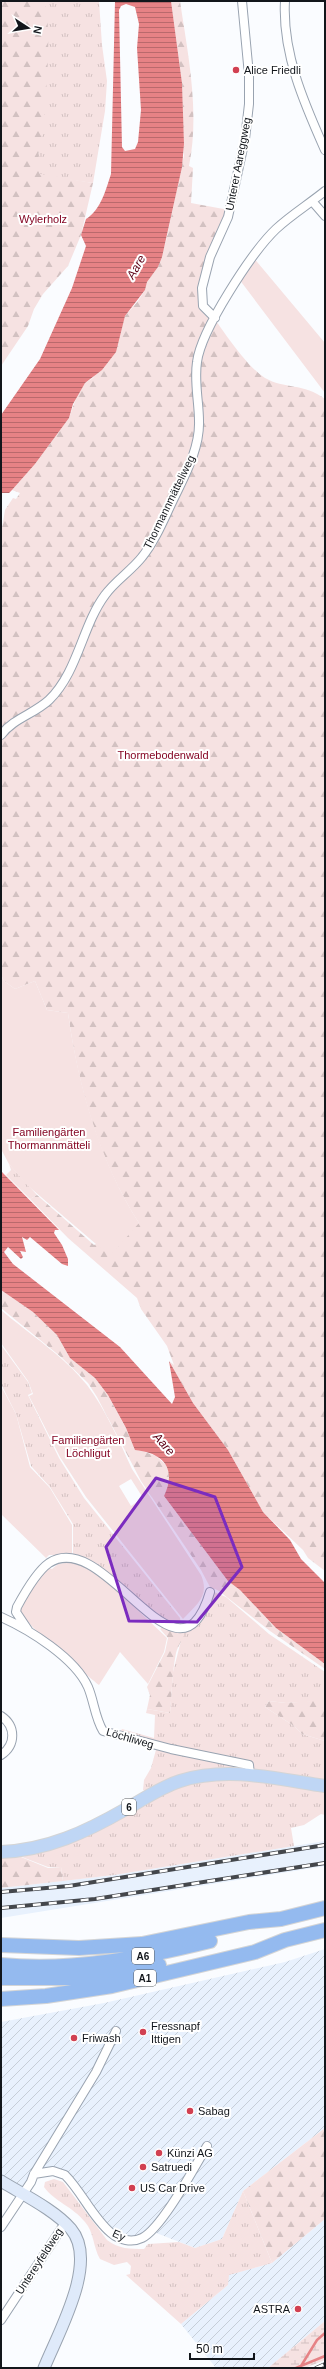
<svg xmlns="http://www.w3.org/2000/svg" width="326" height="2369" viewBox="0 0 326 2369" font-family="Arial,sans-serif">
	<defs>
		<pattern id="industrial-furrows" width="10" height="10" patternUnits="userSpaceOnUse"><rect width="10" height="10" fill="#e8f1fd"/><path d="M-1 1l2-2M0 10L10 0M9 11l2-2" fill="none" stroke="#c6ced8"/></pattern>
		<pattern id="grass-tufts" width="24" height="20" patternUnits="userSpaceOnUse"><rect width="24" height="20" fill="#f6e2e2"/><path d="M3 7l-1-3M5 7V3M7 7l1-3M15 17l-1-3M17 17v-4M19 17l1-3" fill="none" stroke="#d2c1c1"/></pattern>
		<pattern id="forest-firs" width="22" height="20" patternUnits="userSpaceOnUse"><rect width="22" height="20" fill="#f6e2e2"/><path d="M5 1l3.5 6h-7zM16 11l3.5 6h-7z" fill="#d2c1c1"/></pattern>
		<pattern id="wetland-marsh" width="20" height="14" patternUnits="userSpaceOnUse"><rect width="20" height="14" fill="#f6e2e2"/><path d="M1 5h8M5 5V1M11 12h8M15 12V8" fill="none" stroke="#d2c1c1"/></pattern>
		<pattern id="water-rules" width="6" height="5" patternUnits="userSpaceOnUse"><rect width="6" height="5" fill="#e68285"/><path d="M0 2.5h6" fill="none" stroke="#b9696c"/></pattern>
	</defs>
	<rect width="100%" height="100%" fill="#fafcff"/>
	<path fill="#e8f1fd" d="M325,1841v25l-324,52v-30l113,-13z"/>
	<path fill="url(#industrial-furrows)" d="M325,1949v179l-82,63 -21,48 -27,9 -44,-17 -9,7h-24l-53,-63 -31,-1 -12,21 -21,-14v-159l103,-19 181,-41z
		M325,2219v102l-57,47h-52l-35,-44 47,-39v-10l44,-12z"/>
	<path fill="url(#grass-tufts)" d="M45,1h54l3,44 5,36 -2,30 -12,72 -49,-7 -4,-2 -3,-7 9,-96z
		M9,1164l28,31 -7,4 -24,-24 5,-5z
		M1,1345l27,37 4,11 -4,2 31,63 25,40 96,120 2,11h-4l-105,-70v-35l-23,-37 -19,-21 -15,-52 -15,-30z
		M214,1592l12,5 43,37 56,38v29l-39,2 -17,-2 -4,6 29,19 8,8 23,7v45l-87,-13 -83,18 -12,-1 1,-10 7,-12 6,-22 -39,-10 4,-7 32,9 1,-23 -9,-2 1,-4 23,4 3,-41 11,-43h2z
		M238,1779l87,11v25l-4,-1 -17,11 -13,3 3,18 -180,29 -51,6 -2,-14h-13l-26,-10 22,-6 126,-62 30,-8z
		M54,2179l9,3 44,58c12,9 23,9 37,9l4,-5 31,-2 16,6 27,-9 21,-48 29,72 -43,12 -1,10 -47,39 -55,-49 4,-1 1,-8 -4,-4 -13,3 -14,-6c-7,-12 -6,-27 -15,-37 -13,-16 -30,-20 -41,-35l1,-5z"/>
	<path fill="url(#forest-firs)" d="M1,1h44c7,34 1,92 -2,128 -2,15 -8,30 -3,45l53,9 -12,52 -13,31 -25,28 -9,15 -6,17 -27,40z
		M171,1h9c8,54 20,111 9,165l4,2 -2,35 38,7 -19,47 -8,45c16,20 42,63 63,76 19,11 39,5 60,21v1172l-17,-13 -5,-8 -40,-38 -35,-62 -35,-47 -24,-42 5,4 -7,-19 -26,-37 -4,-11 -69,-60 -38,-39 7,-4 57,50 45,-22c-40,-62 -61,-137 -71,-210l-21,-3 -12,-29 -20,8 -11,-8 -3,-6v-441l4,-24 8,-12 3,1 4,-6 -8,-3 23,-26 34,-46 10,-28 6,-7 8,-5 27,-45 5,-17 13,-15 7,-11 2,-8 11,-15 8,-26 18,-86 -2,-72z
		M1,1290l32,22 24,23 13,23 25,20 13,17 22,41 12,15 14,5 10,9 5,10 -1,9 -6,12 64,85 12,9 36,38 49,36v5l-55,-38 -51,-40 -4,-2 -5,3v-5l-9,-17 -60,-89 -44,-84 -9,-14 -27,-26 -60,-49z
		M165,1624l19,5c1,9 -6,16 -8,24 -4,20 -4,40 -6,60l-23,-4 3,-14 -3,-8 18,-35 3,-14 -8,-9z
		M324,1700l1,41 -23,-7 -8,-8 -29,-19 4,-6 17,2z
		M21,1857l27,11 13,-1 2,14 -62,7v-30z
		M325,2128v91l-53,44 -29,-72z"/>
	<path fill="url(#wetland-marsh)" d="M325,2321v39l-20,8h-37z"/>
	<path fill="#f6e2e2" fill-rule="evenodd" d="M253,257l72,86v50l-86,-114z
		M1,975l3,6 11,8 20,-8 12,29 21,3c10,72 32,149 71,210l-29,33 -83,-71 -18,-21 -8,-15z
		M1,1310c28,24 63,46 86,75 19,25 32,56 45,84l69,106c9,21 -4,29 -18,44l-97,-122 -26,-40 -31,-61 4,-2 -5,-13 -27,-38zM131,1479l12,19 -12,8 -12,-20z
		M1,1386l15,28 14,53 20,21 22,37v33h-17l-2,-3h-4l-3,3 -45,-44z
		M72,1562l27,11 68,65 -3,14 -16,32 -28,-32 -21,33c-12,-10 -77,-63 -79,-74 -1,-10 22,-36 28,-43l4,1 6,-5z"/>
	<path fill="url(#water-rules)" fill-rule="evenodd" d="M115,1h56l11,82 2,61 -2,23 -20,90 -4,10 -11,15 -2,8 -20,26 -9,36 -14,18 -17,13 -12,21 -4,14 -34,46 -23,26 -3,3h-8v-78l39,-56 32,-71 14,-42 -5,-11 5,-16c15,-9 20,-30 25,-45zM126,4l9,3 4,17 -2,24 4,62 -3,32 -3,7 -10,2 -3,-4 -3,-137 2,-4z
		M1,1171l58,59h-4l-1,3 8,12 6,14v7l-6,-2 -32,-27 -3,3 -5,-3 4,15 -6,-1 3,6 -2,2 -13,-12 -4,5 9,12 107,83 52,57 3,-7 -6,-36 24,42 35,47 35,62 27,28 11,19 24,24v81l-49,-36 -36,-38 -12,-9 -64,-85c13,-27 0,-43 -29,-46l-9,-22 -18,-33 -13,-17 -25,-20 -13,-23 -24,-23 -32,-22z"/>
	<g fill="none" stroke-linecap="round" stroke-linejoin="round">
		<path stroke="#e68285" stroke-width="2.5" d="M301,2366l16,-26 8,-7
			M296,2368l29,-12"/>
		<g stroke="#99a3b0" stroke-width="10">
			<path id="street" d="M285,1c-3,52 19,102 40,149
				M312,201l13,15
				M215,318l-12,-12 -1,-18 8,-31 18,-40 17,-78 4,-35v-29l-7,-74
				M1,735c13,-17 33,-21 48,-35 29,-28 33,-74 56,-105 10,-14 26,-24 37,-38 14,-17 23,-41 33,-61 11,-23 25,-49 24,-75 0,-19 -5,-39 -2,-59 4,-32 55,-110 79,-133 15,-14 33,-25 49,-38
				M1,1617c29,13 74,41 87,70 6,14 7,31 15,44l68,18 78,16 1,10
				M28,1630l-12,-18 1,-5c7,-13 19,-35 32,-44 57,-37 129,138 161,29
				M1,1716c15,10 15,29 0,39
				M34,2174l19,-3 12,4c17,17 27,42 46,58 8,7 21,10 31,5 20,-10 53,-72 65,-92
				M1,2227l30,-45 3,-8 62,-102 20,-41
				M1,2320l64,-97"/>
		</g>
		<g stroke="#99a3b0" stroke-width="13">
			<path id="secondary" d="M1,2181c21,13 54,29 70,48 28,33 -13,104 -27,139"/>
		</g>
		<g stroke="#d4d5d6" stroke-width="14">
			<path id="primary" d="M1,1852c47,-2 85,-20 125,-43 18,-10 35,-22 54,-28 48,-15 97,-2 145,5"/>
		</g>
		<g stroke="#d4d5d6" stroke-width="16">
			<path id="highway" d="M1,1945l78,3 63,-4 107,-22 32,-3 44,-11
				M1,1965c71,7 140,-7 209,-24
				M1,1978h76l82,-13
				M1,1999l45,-3 66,-10 143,-34 30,-12 40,-10"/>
		</g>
		<use href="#street" stroke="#fff" stroke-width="8"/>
		<use href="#secondary" stroke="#dfeafa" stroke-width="11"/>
		<use href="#primary" stroke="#bfd6f5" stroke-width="12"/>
		<use href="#highway" stroke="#94baef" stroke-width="14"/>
		<g stroke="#44474c" stroke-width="4">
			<path id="rail" d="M1,1892l68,-6 256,-41
				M1,1908l94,-9 230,-36
				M316,2368l9,-4"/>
		</g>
		<use href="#rail" stroke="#fff" stroke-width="2.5" stroke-dasharray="8" stroke-linecap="butt"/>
	</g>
	<path fill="#7b2cbf" fill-opacity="0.2" stroke="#7b2cbf" stroke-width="3" stroke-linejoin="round" d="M156,1478l59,19 27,70 -45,55 -68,-1 -23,-74z"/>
	<g fill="#d14051" stroke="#fff" stroke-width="1.5">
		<circle cx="236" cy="70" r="4"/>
		<circle cx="143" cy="2032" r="4"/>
		<circle cx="74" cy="2038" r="4"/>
		<circle cx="190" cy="2111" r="4"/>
		<circle cx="159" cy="2153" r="4"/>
		<circle cx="143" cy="2167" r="4"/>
		<circle cx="132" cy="2188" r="4"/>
		<circle cx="298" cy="2309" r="4"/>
	</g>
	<g text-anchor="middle" stroke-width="4" stroke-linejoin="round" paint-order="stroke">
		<g fill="#fff" stroke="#595c5f" stroke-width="1">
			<rect x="122" y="1799" width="14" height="16" rx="3"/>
			<rect x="132" y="1948" width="22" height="16" rx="3"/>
			<rect x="134" y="1970" width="22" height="16" rx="3"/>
		</g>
		<g font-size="10" font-weight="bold" fill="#12161b">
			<text x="129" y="1811">6</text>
			<text x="143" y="1960">A6</text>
			<text x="145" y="1982">A1</text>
		</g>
		<g font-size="11" fill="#12161b" stroke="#fff" text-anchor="start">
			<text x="244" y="74">Alice Friedli</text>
			<text x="151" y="2030">Fressnapf<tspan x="151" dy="13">Ittigen</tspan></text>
			<text x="82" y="2042">Friwash</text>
			<text x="198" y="2115">Sabag</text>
			<text x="167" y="2157">Künzi AG</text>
			<text x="151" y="2171">Satruedi</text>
			<text x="140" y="2192">US Car Drive</text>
			<text x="290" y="2313" text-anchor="end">ASTRA</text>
		</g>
		<g font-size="11" fill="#12161b" stroke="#fff">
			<text transform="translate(238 164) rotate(-79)" y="4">Unterer Aareggweg</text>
			<text transform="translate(169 502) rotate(-64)" y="4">Thormannmätteliweg</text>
			<text transform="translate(130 1738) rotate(16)" y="4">Löchliweg</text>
			<text transform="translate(119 2235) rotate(24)" y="4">Ey</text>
			<text transform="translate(39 2261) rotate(-57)" y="4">Untereyfeldweg</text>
		</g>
		<g font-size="11" fill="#850624" stroke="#fff">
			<text x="43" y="223">Wylerholz</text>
			<text x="163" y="759">Thormebodenwald</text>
			<text x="49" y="1136">Familiengärten<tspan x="49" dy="13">Thormannmätteli</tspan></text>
			<text x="88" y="1444">Familiengärten<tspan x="88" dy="13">Löchligut</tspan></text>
		</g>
		<g font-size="12" font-style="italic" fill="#5d0015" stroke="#fff">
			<text transform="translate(136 267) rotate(-60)" y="4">Aare</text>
			<text transform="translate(164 1444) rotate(48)" y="4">Aare</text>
		</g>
	</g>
	<rect width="326" height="2369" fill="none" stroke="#12161b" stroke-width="4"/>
	<g transform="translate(28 28) rotate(102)" stroke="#ffffff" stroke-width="3" paint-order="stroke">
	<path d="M0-3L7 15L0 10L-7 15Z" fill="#12161b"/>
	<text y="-6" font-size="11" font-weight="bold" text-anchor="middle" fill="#12161b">N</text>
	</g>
	<path d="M190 2353v6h64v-6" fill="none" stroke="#12161b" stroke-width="2"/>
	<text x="196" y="2353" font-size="12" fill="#12161b" stroke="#ffffff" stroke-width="3" paint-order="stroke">50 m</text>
</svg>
